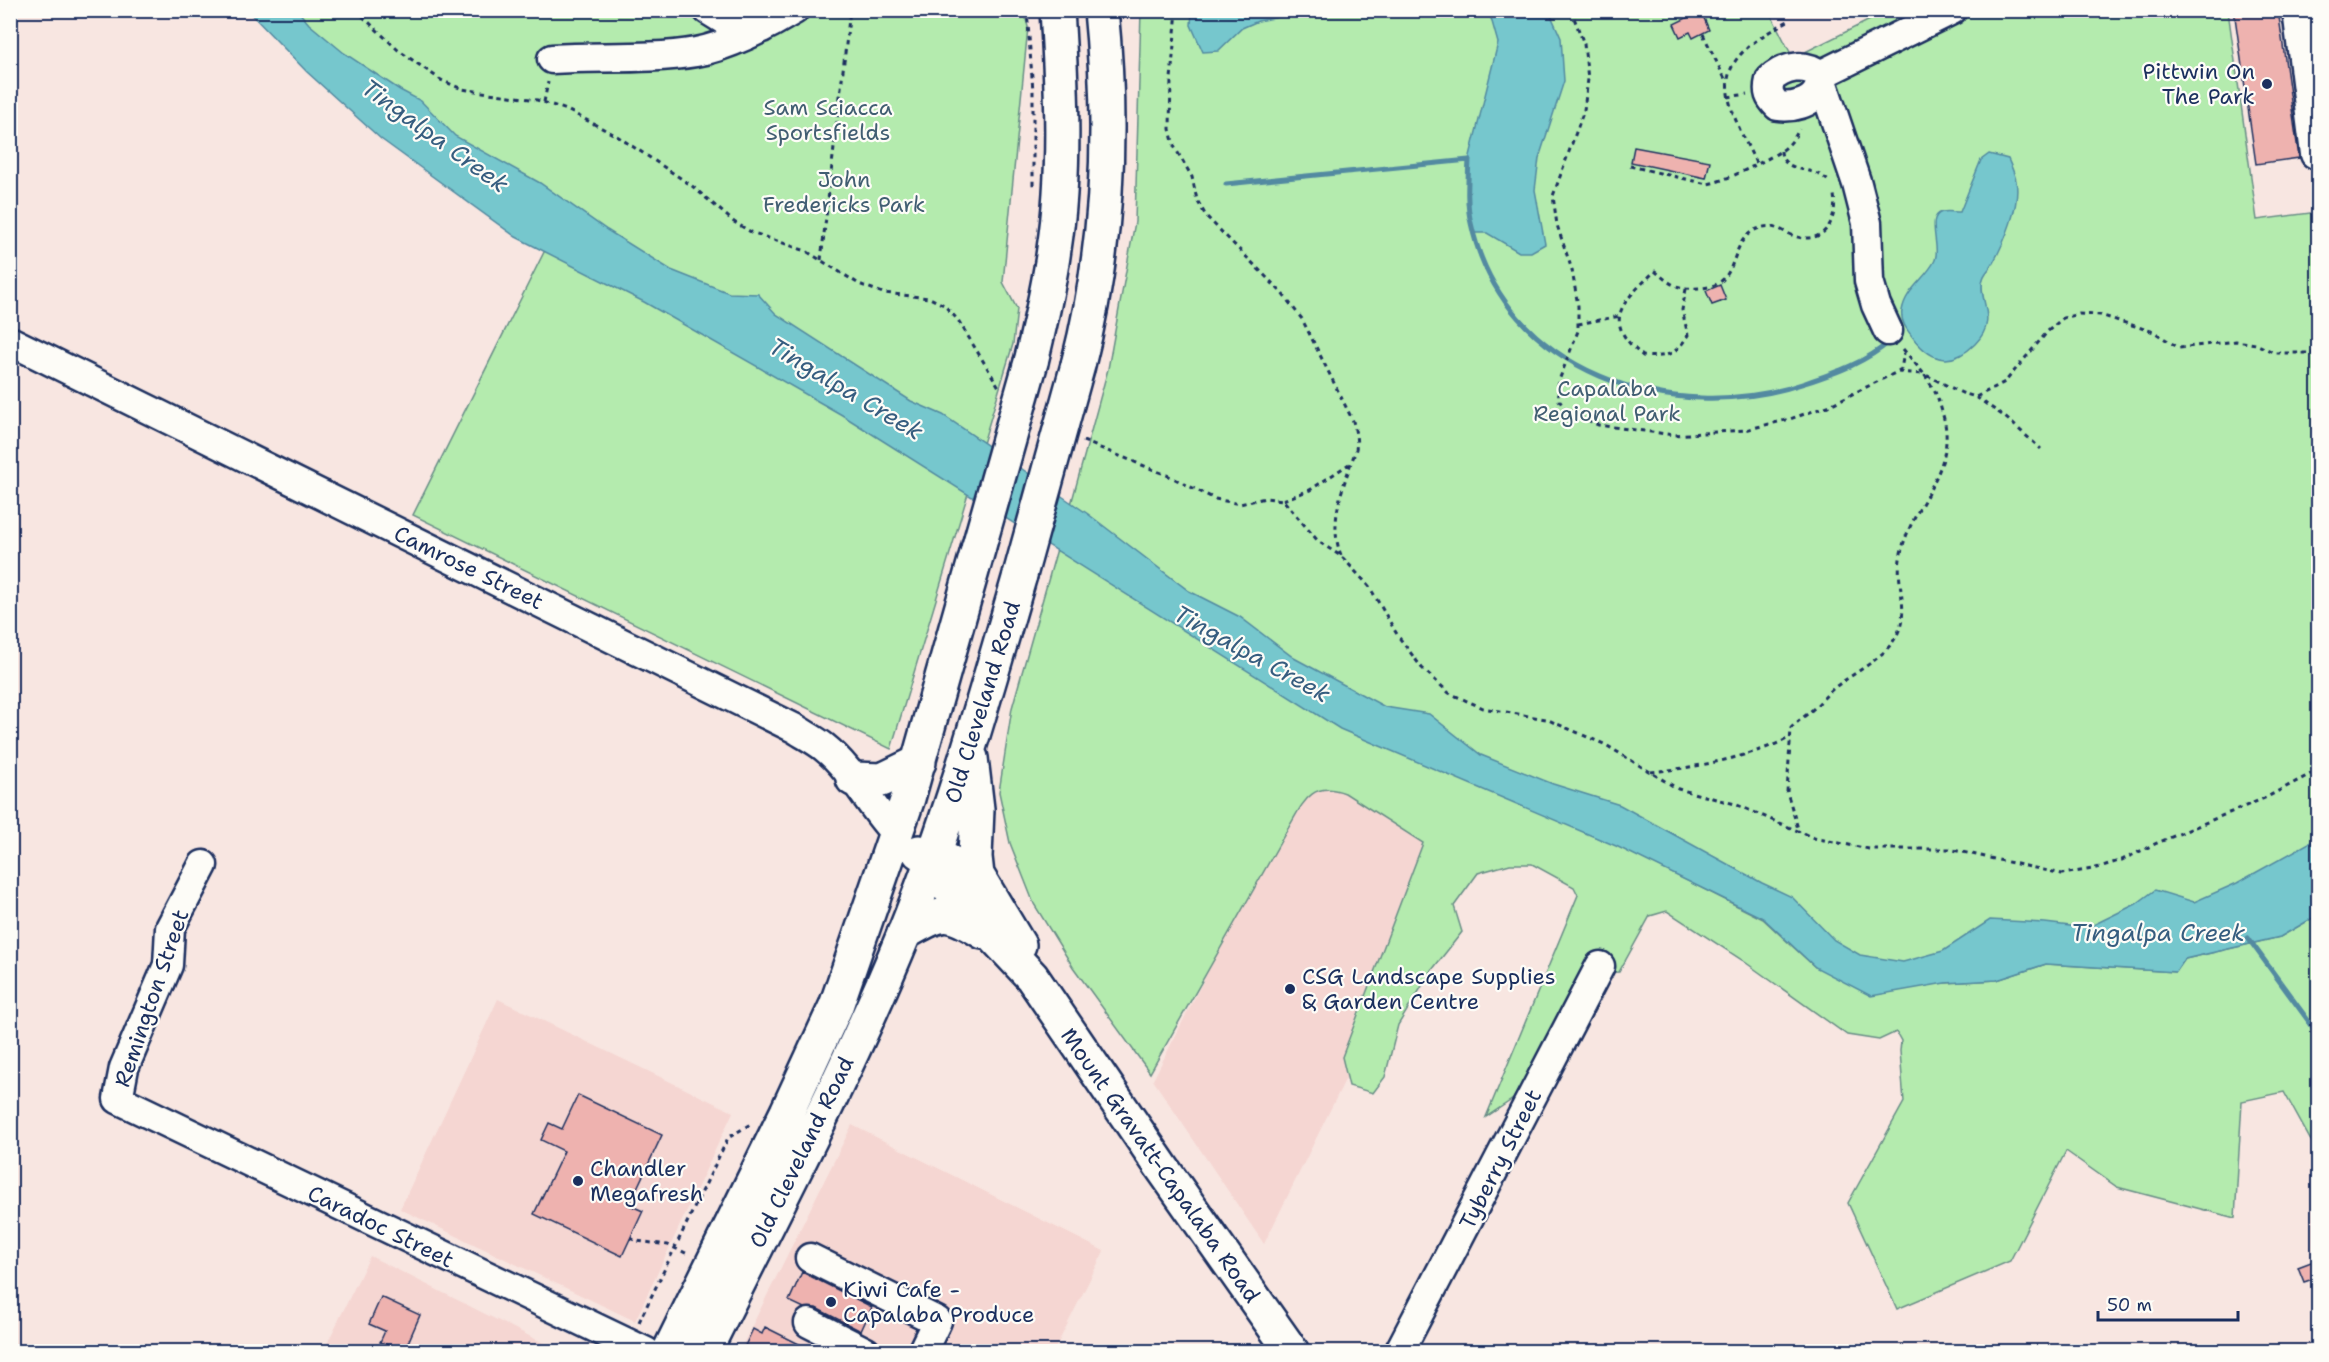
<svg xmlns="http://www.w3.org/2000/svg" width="2329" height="1362" viewBox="0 0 2329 1362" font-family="'Shantell Sans',sans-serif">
	<rect width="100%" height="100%" fill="#f8e6e1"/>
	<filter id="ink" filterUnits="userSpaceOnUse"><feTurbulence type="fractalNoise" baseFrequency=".0167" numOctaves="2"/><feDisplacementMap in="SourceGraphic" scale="12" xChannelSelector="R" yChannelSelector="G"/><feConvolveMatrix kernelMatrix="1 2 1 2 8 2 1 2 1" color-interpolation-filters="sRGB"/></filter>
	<g filter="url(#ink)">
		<path fill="#f5d6d2" d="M1314,762l148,81 -198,401 -111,-164z
			M498,999l235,113 -98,209 -235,-112z
			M852,1125l252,126 -50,100 -315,1z
			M370,1256l189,95 -236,1z"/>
		<path fill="#b4ebae" stroke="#688d86" stroke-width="1.5" d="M380,10v3l49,3v-5h595l4,16 -25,255 14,27 -4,35 -122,405 -478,-234 147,-295 -279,-209z
			M1141,11h628l24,47 95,-47h340l29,209 61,-8v643l-92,52 -355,66 -84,-61 -359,-160 -364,-222 44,-161 27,-147z
			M1057,549l110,69 596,301 52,48 130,16 52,-3 49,-16 130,8 9,-13 95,-22 38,-22v236l-8,-12 -26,-47 -42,9 -7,117 -118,-31 -51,-36 -56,110 -113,48 -49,-106 56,-101 -4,-51 1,-10 -5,-9 -17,8 -32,-5 -105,-75 -75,-49 -17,5 -31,56 -31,1 -75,126 -27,18 92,-222 -4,-8 -42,-23h-22l-32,9 -24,33 8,26 -30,38 -34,55 -13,52 -12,16 -24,-7 -7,-29 81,-214 -78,-50c-36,-14 -43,13 -59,39l-136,241 -77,-106 -39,-63 -24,-61 -11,-51 13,-84z"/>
		<path fill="#76c7cd" stroke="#528aa1" stroke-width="1.5" d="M248,11h50l11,13 35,29 56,37 21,11 34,35 85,47 67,47 64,40 58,23 29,1 18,20 135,87 32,14 145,99 101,77 51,26 54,41 91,49 44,7 52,41 72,29 67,21 142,78 30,14 42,43 26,15 43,7 40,-11 47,-31 55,3 42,5 49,-24 19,-14 39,12 43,-19 81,-45v77l-38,22 -95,22 -9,13 -130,-8 -49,16 -52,3 -74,13 -56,-29 -52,-49 -147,-72 -276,-117 -498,-314 -198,-113 -128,-65 -135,-98 -74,-67z
			M1192,11v-1l122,1 -56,10 -16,7 -24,23 -15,1 -12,-27z
			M1489,11h60l12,27 3,43 -25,77 -4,32 10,54 -14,8h-12l-32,-19h-14l-3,-11 -3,-36 2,-26 29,-117z
			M1989,154l19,5c3,7 7,15 8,22 5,23 -12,62 -23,82 -3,6 -9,10 -10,16 -6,21 17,40 -8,65 -22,22 -42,19 -61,-5 -6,-8 -14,-17 -12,-28 3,-21 23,-32 32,-49 8,-14 -9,-45 8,-50 4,-1 12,0 18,0l21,-52z"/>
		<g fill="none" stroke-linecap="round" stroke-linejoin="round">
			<path stroke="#528aa1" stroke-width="5" d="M1226,184l243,-24c-1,21 -3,43 2,63 32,150 201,205 334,160 30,-10 62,-21 85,-42
				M2248,938l70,96"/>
		</g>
		<path fill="#eeb2af" stroke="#1b2f5e" stroke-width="1.5" d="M2234,10h44l21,148 -43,6z
			M1701,11l8,19 -16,8 -3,-6 -10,5 -6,-13z
			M1634,147l76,14 -4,17 -75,-16z
			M1720,285l6,15 -14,5 -6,-14z
			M578,1095l84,40 -33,70 14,6 -21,45 -88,-42 30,-63 -23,-11 8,-17 13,6z
			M2319,1259v18l-15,5 -6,-15z
			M802,1272l70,35 -11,24 -45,-23h-12l-15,-7z
			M381,1297l39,18 -16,37 -24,-10 5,-11 -16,-7z
			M765,1327l50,25h-73l11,-23 9,5z"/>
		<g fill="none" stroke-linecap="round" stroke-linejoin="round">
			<g stroke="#1b2f5e" stroke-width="33">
				<path id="minor" d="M708,10l21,13 33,5
					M2297,10l18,144
					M552,59c48,-3 97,1 144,-7 30,-5 72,-26 98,-42
					M1820,75c-1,4 0,11 -2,15 -6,14 -27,18 -40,16 -9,-9 -11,-14 -8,-26 13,-13 35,-18 50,-5l37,109 10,39 2,58 7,24 12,26
					M1820,75l132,-65
					M10,341l786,388c9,6 19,11 28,18 29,23 46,60 72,87
					M203,865l-33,63 -2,37 -44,103 -6,31 528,253
					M810,1258l127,63 -15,31
					M809,1323l57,29
					M1399,1352l201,-386"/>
			</g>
			<g stroke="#1b2f5e" stroke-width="38">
				<path id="major" d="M1031,362c9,-38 18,-75 23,-113 12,-78 8,-160 3,-239
					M1078,365c30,-116 35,-236 23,-355
					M971,758l6,51 -2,48 2,18
					M853,779l29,1 37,-18
					M919,852l13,9 14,24 86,92 131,192 129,183
					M932,861h16l29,14 42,70
					M904,933c39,-21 40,-25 79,-1
					M669,1352l118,-240 49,-106 72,-208 71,-252
					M704,1352c68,-138 142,-276 200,-418 47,-117 81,-238 116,-359"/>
			</g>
			<path stroke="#1b2f5e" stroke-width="3" stroke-dasharray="4.5 4.5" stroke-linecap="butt" d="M356,10l42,40 43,30 21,9 75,11 30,10 50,26 74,49 43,37 17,10 55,19 53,33 24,9 47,5 14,7 14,15 41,67
				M1027,10l6,81v98
				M1177,10l-6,69 -1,50 4,17 18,31 5,23 9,16 75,76 21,27 51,102c2,9 5,19 3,28 -2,8 -6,15 -8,23 -9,26 -18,56 -7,83
				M1571,10l13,34 4,35 -4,31 -31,86 4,29 15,45 6,36v25l-20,52 1,17 6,9 33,16 76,10 71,-5 45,-11 38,-13 69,-34 27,2c13,19 14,23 20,45 13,54 -37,90 -44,140 -4,28 10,50 -3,76 -12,23 -39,35 -59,50 -10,7 -17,17 -26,25 -7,6 -14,11 -21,18l-4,64 12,40
				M1713,13l7,-3
				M1703,34l23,47
				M1728,97l19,-3
				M544,102l4,-20
				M1781,151c1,24 34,13 49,32
				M1756,163c-36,-73 -50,-98 32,-142
				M1630,166l77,18c17,-2 58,-23 74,-33 8,-5 14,-13 18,-22
				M821,260l29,-250
				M1686,289l-4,21 6,25c-12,20 -22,23 -45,21 -44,-36 -19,-55 12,-85 17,15 22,18 45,17 41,-2 27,-42 53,-57 24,-13 32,7 52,7 24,1 32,-23 29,-43
				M1578,324l42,-8
				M1903,349l21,25 38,19 14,4 29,-15 43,-51 15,-13 16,-4 21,1 54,17 25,16 57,-7 20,3 19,9h43
				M1898,371l3,-2 3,-16
				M1976,397l29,20 36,32
				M1083,441l86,35 46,23 25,5 25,-6 18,2 35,41 24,16 27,29 29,50 24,32 27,25 34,15 63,11 60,26 72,44 57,15 79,34 55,11h80l113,25 31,-5 29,-9 35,-17 110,-46 51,-27
				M1283,500l27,-10 39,-26
				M1651,772c43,-4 100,-15 138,-34
				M630,1238l7,3 31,4 20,9
				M639,1322l89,-184 24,-15"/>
			<use href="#minor" stroke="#fdfcf7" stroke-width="28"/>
			<use href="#major" stroke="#fdfcf7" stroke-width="33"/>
			<g stroke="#1b2f5e" stroke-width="38" stroke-linecap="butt">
				<path id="major-bridge" d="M979,546l52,-184
					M1020,575l58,-210"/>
			</g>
			<use href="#major-bridge" stroke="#fdfcf7" stroke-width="33"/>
		</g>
	</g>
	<g fill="#1b2f5e" stroke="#fdfcf7" stroke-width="2">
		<circle cx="2267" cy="84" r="6"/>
		<circle cx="1290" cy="989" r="6"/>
		<circle cx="578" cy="1181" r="6"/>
		<circle cx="831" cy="1302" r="6"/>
	</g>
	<g text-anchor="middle" stroke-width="4.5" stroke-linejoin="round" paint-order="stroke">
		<g font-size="22" fill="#1b2f5e" stroke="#fdfcf7" text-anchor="start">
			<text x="2255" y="79" text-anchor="end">Pittwin On<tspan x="2255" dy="25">The Park</tspan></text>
			<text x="1302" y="984">CSG Landscape Supplies<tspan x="1302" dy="25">&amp; Garden Centre</tspan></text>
			<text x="590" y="1176">Chandler<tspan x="590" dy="25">Megafresh</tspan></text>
			<text x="843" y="1297">Kiwi Cafe -<tspan x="843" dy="25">Capalaba Produce</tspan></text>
		</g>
		<g font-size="22" fill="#415e72" stroke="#fdfcf7">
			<text x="828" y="115">Sam Sciacca<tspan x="828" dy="25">Sportsfields</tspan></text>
			<text x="844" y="187">John<tspan x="844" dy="25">Fredericks Park</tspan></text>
			<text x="1607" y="396">Capalaba<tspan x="1607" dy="25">Regional Park</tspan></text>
		</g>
		<g font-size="22" fill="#1b2f5e" stroke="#fdfcf7">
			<text transform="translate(469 567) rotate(26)" y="8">Camrose Street</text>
			<text transform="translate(982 702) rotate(-73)" y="8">Old Cleveland Road</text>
			<text transform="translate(151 998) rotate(-71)" y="8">Remington Street</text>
			<text transform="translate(801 1152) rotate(-64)" y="8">Old Cleveland Road</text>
			<text transform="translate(1500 1159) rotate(-63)" y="8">Tyberry Street</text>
			<text transform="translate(1161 1165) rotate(55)" y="8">Mount Gravatt-Capalaba Road</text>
			<text transform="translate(381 1226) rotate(26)" y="8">Caradoc Street</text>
		</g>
		<g font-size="24" font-style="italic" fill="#365d7f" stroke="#fdfcf7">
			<text transform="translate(435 136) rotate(36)" y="8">Tingalpa Creek</text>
			<text transform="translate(846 389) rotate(31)" y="8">Tingalpa Creek</text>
			<text transform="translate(1252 654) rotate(29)" y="8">Tingalpa Creek</text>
			<text x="2158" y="941">Tingalpa Creek</text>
		</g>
	</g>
	<rect width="2329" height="1362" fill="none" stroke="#fdfcf7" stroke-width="36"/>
	<rect x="18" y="18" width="2293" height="1326" fill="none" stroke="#1b2f5e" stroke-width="2" filter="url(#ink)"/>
	<path d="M2098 1311v9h140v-9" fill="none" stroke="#1b2f5e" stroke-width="3"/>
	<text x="2107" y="1311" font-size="18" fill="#1b2f5e" stroke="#fdfcf7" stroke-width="4.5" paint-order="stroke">50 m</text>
</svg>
